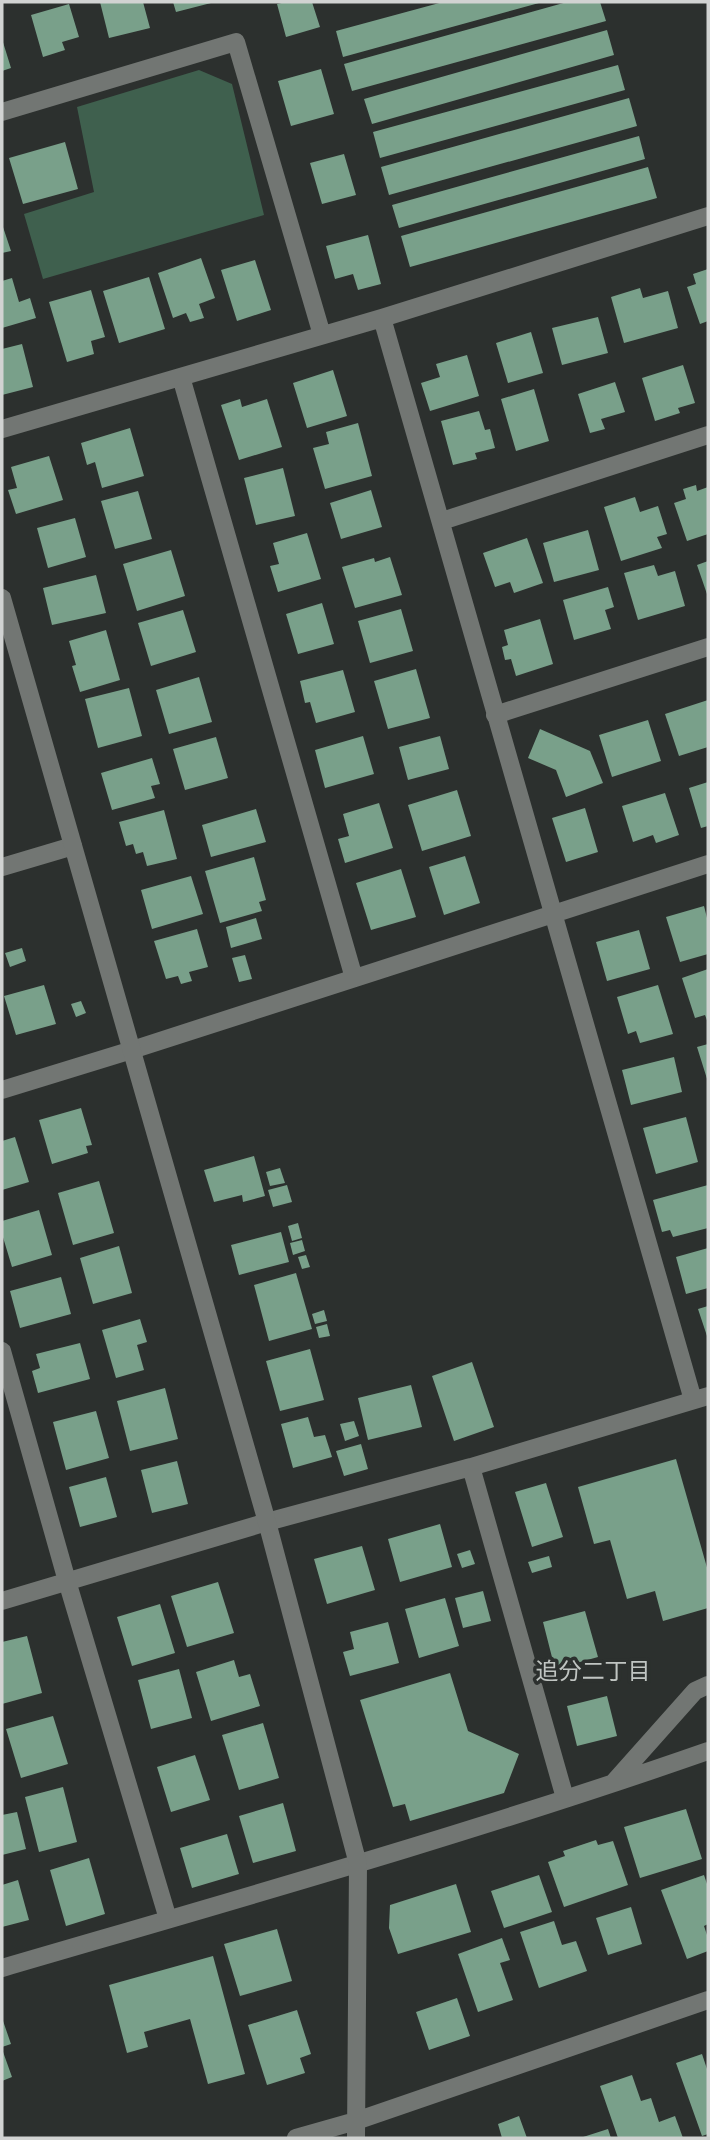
<svg xmlns="http://www.w3.org/2000/svg" width="710" height="2140" viewBox="0 0 710 2140" font-family="'Titillium Web','Noto Sans JP',sans-serif">
	<rect width="100%" height="100%" fill="#2c302e"/>
	<path fill="#3f604e" d="M199,70l33,14 32,131 -221,64 -19,-65 70,-22 -17,-85z"/>
	<path fill="#79a08a" d="M100,2h43l7,26 -41,10z
		M173,2h37l1,1 -35,9z
		M286,2h26l8,25 -34,10 -9,-33z
		M443,2l96,1 -196,54 -7,-26z
		M567,2h33l6,19 -254,70 -8,-27z
		M69,4l10,33 -17,5 3,8 -22,7 -12,-42z
		M607,30l7,25 -242,69 -8,-25z
		M2,39l9,29 -9,3z
		M618,65l7,25 -245,68 -7,-26z
		M321,69l13,45 -43,12 -13,-45z
		M629,98l8,28 -248,69 -8,-28z
		M639,136l6,23 -246,69 -7,-23z
		M65,142l13,47 -55,15 -14,-46z
		M344,154l12,41 -34,9 -12,-41z
		M648,167l9,31 -247,69 -9,-31z
		M2,224l9,27 -9,2z
		M368,235l13,49 -23,6 -5,-16 -18,5 -9,-33z
		M201,258l14,40 -16,6 5,14 -14,4 -4,-9 -13,5 -15,-45z
		M255,260l16,50 -34,11 -16,-51z
		M708,269v52l-8,3 -13,-37 9,-3 -3,-10z
		M149,277l16,52 -46,14 -16,-52z
		M12,278l7,24 11,-4 6,20 -34,10v-47z
		M640,288l3,10 25,-7 10,37 -54,15 -13,-46z
		M91,290l14,47 -14,4 3,13 -27,8 -18,-60z
		M598,317l10,36 -46,12 -10,-37z
		M531,332l12,41 -35,10 -12,-40z
		M22,344l11,43 -31,8v-46z
		M467,355l12,41 -49,15 -9,-28 19,-6 -4,-13z
		M683,365l12,38 -17,5 2,5 -25,8 -13,-43z
		M333,370l14,46 -40,12 -14,-45z
		M615,382l10,30 -24,7 4,10 -15,4 -12,-39z
		M534,389l15,52 -33,10 -15,-52z
		M240,399l2,8 25,-8 15,48 -43,13 -18,-55z
		M479,411l6,19 5,-1 5,19 -20,5 2,6 -24,6 -12,-44z
		M358,423l14,53 -47,13 -12,-41 16,-4 -3,-12z
		M130,428l14,48 -42,12 -7,-26 -8,3 -6,-22z
		M49,456l14,44 -47,14 -8,-24 9,-2 -6,-21z
		M283,468l12,48 -39,9 -12,-47z
		M696,485l1,6 11,-4v47l-21,7 -13,-38 12,-4 -3,-10z
		M371,490l11,37 -41,12 -11,-36z
		M138,491l14,48 -37,10 -14,-48z
		M635,497l5,15 18,-6 9,28 -10,3 5,11 -41,13 -17,-54z
		M75,518l11,39 -38,11 -11,-40z
		M588,530l11,40 -45,12 -11,-39z
		M307,533l14,46 -43,13 -8,-26 9,-2 -6,-21z
		M527,538l16,45 -29,10 -4,-11 -15,5 -12,-34z
		M171,550l14,46 -48,15 -14,-47z
		M390,557l12,38 -47,13 -13,-41 32,-9 1,4z
		M708,561v36l-11,-32z
		M654,565l4,11 17,-5 10,35 -47,14 -14,-47z
		M96,575l10,38 -54,12 -9,-37z
		M608,587l6,20 -9,3 6,19 -37,11 -11,-40z
		M322,603l12,41 -36,10 -12,-40z
		M401,609l12,42 -43,12 -12,-42z
		M183,610l13,42 -45,14 -13,-43z
		M540,619l13,45 -37,12 -5,-17 -6,1 -3,-13 6,-2 -4,-15z
		M106,630l14,50 -40,12 -8,-26 4,-1 -7,-24z
		M416,669l14,49 -42,11 -14,-48z
		M343,670l12,42 -39,11 -6,-21 -5,1 -5,-22z
		M199,677l13,45 -43,12 -13,-44z
		M129,688l13,48 -44,12 -13,-49z
		M708,700v47l-29,9 -14,-42z
		M648,720l13,41 -49,16 -13,-42z
		M540,729l50,22 13,32 -37,14 -10,-27 -28,-12z
		M363,736l11,38 -49,14 -10,-38z
		M440,736l9,33 -41,11 -9,-33z
		M216,737l12,41 -43,12 -12,-41z
		M152,758l8,26 -9,2 4,12 -43,12 -11,-37z
		M708,782v44l-7,2 -12,-40z
		M457,790l14,46 -49,15 -14,-46z
		M665,793l14,42 -23,8 -3,-8 -20,7 -11,-36z
		M379,803l14,45 -48,15 -7,-24 11,-3 -6,-22z
		M585,808l13,44 -32,10 -14,-44z
		M256,809l10,33 -55,15 -9,-32z
		M164,810l13,49 -30,7 -4,-14 -7,2 -3,-10 -7,2 -7,-24z
		M465,856l15,47 -36,12 -15,-48z
		M254,857l12,43 -7,2 3,9 -42,12 -15,-52z
		M401,869l15,48 -45,13 -15,-47z
		M191,876l12,38 -51,15 -11,-39z
		M704,906l4,16v32l-28,8 -14,-45z
		M256,918l6,21 -31,9 -5,-21z
		M197,929l11,38 -19,5 3,9 -11,3 -3,-8 -12,3 -12,-38z
		M639,930l11,39 -43,12 -11,-39z
		M22,948l4,13 -16,6 -5,-14z
		M245,955l7,24 -13,3 -7,-24z
		M708,969v54l-3,-8 -10,3 -13,-40z
		M44,985l12,39 -40,11 -12,-39z
		M658,985l15,49 -33,9 -4,-12 -8,3 -11,-37z
		M81,1001l5,12 -10,4 -5,-13z
		M708,1044v38l-11,-35z
		M674,1057l8,35 -51,13 -9,-35z
		M81,1108l11,37 -6,1 2,7 -36,11 -13,-44z
		M686,1117l12,45 -42,12 -13,-46z
		M15,1137l14,45 -27,8v-49z
		M254,1156l11,40 -22,6 -1,-7 -28,7 -10,-32z
		M280,1168l5,15 -15,3 -4,-14z
		M99,1181l15,52 -41,12 -15,-52z
		M287,1185l5,17 -19,5 -5,-17z
		M708,1185v43l-35,9 -3,-7 -8,2 -9,-32z
		M39,1210l13,45 -40,12 -10,-33v-13z
		M298,1223l4,15 -10,3 -4,-15z
		M281,1232l8,30 -50,13 -8,-30z
		M302,1240l3,11 -12,4 -3,-12z
		M119,1246l13,47 -39,11 -13,-46z
		M708,1248v40l-22,6 -10,-37z
		M306,1255l4,12 -8,2 -4,-12z
		M296,1273l16,56 -43,12 -15,-56z
		M61,1277l10,37 -51,14 -10,-37z
		M708,1306v33l-10,-30z
		M324,1310l3,11 -12,3 -3,-10z
		M140,1319l7,23 -10,3 7,25 -28,8 -14,-48z
		M327,1324l3,12 -11,2 -3,-11z
		M80,1343l10,36 -52,14 -6,-22 8,-3 -4,-14z
		M310,1349l14,51 -44,11 -14,-50z
		M472,1362l22,65 -40,14 -22,-65z
		M411,1385l11,42 -54,13 -10,-42z
		M165,1388l13,51 -48,12 -13,-50z
		M96,1411l13,47 -43,12 -13,-48z
		M308,1417l6,20 11,-2 7,22 -39,11 -12,-44z
		M354,1421l5,15 -14,5 -5,-17z
		M361,1444l7,25 -24,7 -8,-25z
		M676,1459l32,112v37l-45,13 -8,-30 -28,8 -17,-59 -16,4 -16,-57z
		M177,1461l11,43 -36,9 -11,-43z
		M106,1477l11,40 -37,10 -11,-40z
		M546,1483l17,54 -31,10 -17,-55z
		M440,1524l12,43 -52,15 -12,-43z
		M362,1546l13,44 -48,14 -13,-45z
		M470,1550l5,14 -13,4 -5,-14z
		M549,1556l3,11 -20,6 -4,-11z
		M218,1582l16,51 -47,14 -16,-51z
		M483,1591l8,30 -28,7 -8,-30z
		M445,1598l14,48 -40,12 -14,-49z
		M160,1604l15,49 -43,13 -15,-49z
		M585,1611l13,46 -43,12 -12,-47z
		M388,1622l11,41 -49,13 -7,-24 11,-3 -4,-17z
		M27,1636l15,57 -40,11v-62z
		M234,1660l5,17 11,-3 10,32 -49,15 -15,-49z
		M179,1669l13,49 -41,11 -13,-49z
		M450,1673l18,58 51,23 -15,39 -94,28 -5,-17 -12,3 -33,-107z
		M607,1696l10,40 -40,10 -10,-40z
		M53,1716l15,48 -47,14 -15,-49z
		M263,1723l16,55 -40,12 -17,-55z
		M195,1755l15,45 -39,12 -14,-45z
		M63,1787l14,55 -38,10 -14,-55z
		M283,1803l13,48 -43,12 -14,-47z
		M686,1809l16,50 -62,19 -16,-51z
		M17,1812l9,37 -24,6v-40z
		M227,1834l12,40 -47,14 -12,-40z
		M596,1840l2,5 15,-4 15,44 -64,22 -16,-45 17,-6 -2,-5z
		M89,1858l16,56 -39,12 -16,-56z
		M539,1875l13,37 -48,16 -13,-37z
		M704,1875l4,12v37l-4,2 4,12v13l-21,8 -26,-69z
		M18,1880l11,40 -27,7v-42z
		M456,1884l15,48 -73,22 -9,-26 1,-23z
		M631,1907l11,37 -34,11 -12,-37z
		M554,1921l8,24 14,-4 11,30 -48,17 -19,-56z
		M277,1929l15,52 -52,15 -16,-52z
		M502,1938l8,22 -10,3 13,37 -35,12 -20,-58z
		M213,1956l32,118 -37,10 -18,-65 -46,13 4,15 -21,6 -18,-68z
		M457,1998l13,38 -41,14 -13,-38z
		M297,2010l14,44 -11,4 5,15 -38,12 -19,-60z
		M2,2018l9,26 -9,3z
		M2,2049l10,28 -10,4z
		M702,2054l6,18v62l-6,2 -26,-73z
		M632,2075l9,26 10,-3 8,24 16,-6 8,22h-65l-18,-52z
		M519,2116l8,22h-25l-4,-14z
		M608,2129l3,9h-31z"/>
	<g fill="none" stroke-linecap="round" stroke-linejoin="round">
		<path stroke="#727673" stroke-width="18" d="M2,112l234,-70 86,293
			M382,318l311,1082
			M181,377l173,601
			M2,429l380,-111 326,-102
			M442,521l266,-86
			M495,715l213,-68
			M2,867l71,-21
			M2,1090l130,-40 576,-186
			M2,1351l65,230 101,338
			M471,1467l94,331
			M2,1601l265,-79 204,-55 237,-71
			M614,1782l81,-91 13,-6
			M2,1968c236,-69 474,-136 706,-217"/>
		<path stroke="#727673" stroke-width="18" d="M2,598l265,924 91,342 -2,274
			M296,2138l60,-17 352,-121"/>
	</g>
	<g text-anchor="middle" stroke-width="7" stroke-linejoin="round" paint-order="stroke">
		<g font-size="23" fill="#c0c5c2" stroke="#2c302e">
			<text x="593" y="1679">追分二丁目</text>
		</g>
	</g>
	<rect width="710" height="2140" fill="none" stroke="#d1d3d2" stroke-width="7"/>
</svg>
